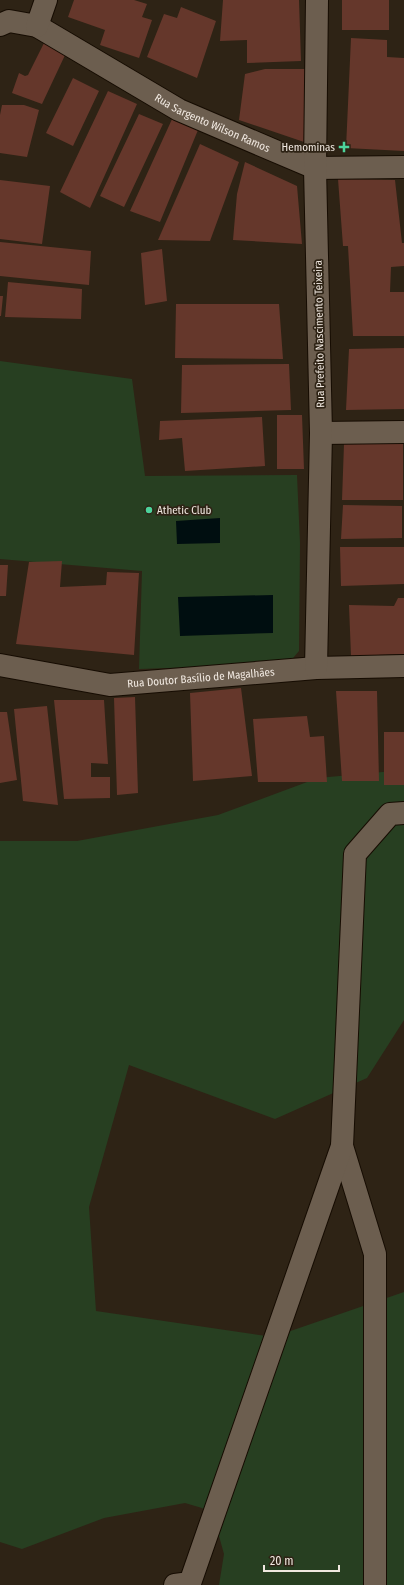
<svg xmlns="http://www.w3.org/2000/svg" width="404" height="1585" viewBox="0 0 404 1585" font-family="'Fira Sans Condensed',sans-serif">
	<rect width="100%" height="100%" fill="#2e2315"/>
	<path fill="#273f21" d="M0,361l132,18 13,97 152,-1 3,68 -1,108 -11,13 -149,5 3,-98 -142,-12z
		M404,770v250l-37,58 -92,41 -146,-54 -40,142 7,104 177,26 131,-45v293h-185l5,-31 -10,-36 -12,-10 -17,-5 -81,15 -82,31 -22,-7v-701h77l141,-26 100,-37z"/>
	<path fill="#000e10" d="M220,518v25l-43,1 -1,-23z
		M273,595v38l-93,3 -2,-39z"/>
	<path fill="#65372b" d="M74,0h60l13,4 -5,13 10,3 -13,38 -39,-13 5,-15 -37,-13z
		M223,0h76l2,61 -54,2v-23l-27,1z
		M342,0h47v30h-47z
		M181,7l35,14 -19,57 -50,-21 17,-43 13,4z
		M351,38l36,2v17l17,1v93l-58,-3z
		M44,43l22,10 -24,51 -30,-11 7,-20 6,3 3,-1z
		M265,69h42l-3,73 -65,-22 6,-46z
		M73,78l26,13 -26,55 -27,-13z
		M108,91l29,13 -47,104 -30,-16z
		M2,105h22l15,5 -12,47 -27,-4v-38z
		M139,114l24,10 -39,83 -24,-11z
		M173,117l25,13 -38,92 -30,-11z
		M200,144l39,18 -29,79 -52,-1z
		M245,162l52,24 5,58 -69,-4 4,-46z
		M338,179l57,1 7,63h2v23l-13,1 -1,25h14v44h-51l-5,-90h-5z
		M0,180l50,6 -8,58 -42,-5z
		M0,242l91,9 -2,34 -89,-9z
		M162,249l5,52 -22,4 -4,-52z
		M8,282l74,7 -1,30 -76,-2z
		M0,296h3l-2,20h-1z
		M176,304h103l4,55 -108,-1z
		M404,348v61l-58,1 3,-61z
		M289,364l2,46 -110,3 1,-48z
		M277,415h25l2,54h-27z
		M262,417l3,49 -80,5 -3,-33 -23,2 1,-19z
		M403,434v66h-61l2,-56h40l1,-9z
		M343,505l59,1v32l-61,1z
		M340,547h64v37l-63,2z
		M62,561l-2,26 46,-2 1,-13 32,1 -5,82 -118,-11 13,-82z
		M0,565h8l-2,31h-6z
		M398,598h6v56l-53,2 -2,-51 45,1z
		M241,688l11,88 -59,5 -3,-88z
		M336,691h41l2,90h-37z
		M135,697l3,96 -21,2 -3,-97z
		M54,700h50l4,64 -17,-1v14h19v21l-46,1z
		M47,706l11,99 -35,-4 -9,-92z
		M0,712h7l10,68 -17,3z
		M307,716l3,21 14,-1 3,46h-69l-5,-63z
		M384,732h20v53h-20z"/>
	<g fill="none" stroke-linecap="round" stroke-linejoin="round">
		<g stroke="#160c02" stroke-width="24">
			<g id="minor">
				<path id="s1" d="M0,25l9,-4 28,5 142,84 136,58 89,-1"/>
				<path d="M37,26l9,-26"/>
				<path d="M321,433l83,-1"/>
				<path id="s2" d="M0,665l110,20 206,-17 88,-2"/>
				<path d="M316,668l5,-235 -6,-265 2,-168"/>
				<path d="M342,1146l33,108v331"/>
				<path d="M175,1585l15,-2 152,-437 13,-292 35,-40 14,-1"/>
			</g>
		</g>
		<use href="#minor" stroke="#6c5e4f" stroke-width="22"/>
	</g>
	<g fill="#4cd39b" stroke="#2e2315" stroke-width="1.5">
		<path d="M342 141h4v4h4v4h-4v4h-4v-4h-4v-4h4z"/>
		<circle cx="149" cy="510" r="4"/>
	</g>
	<g text-anchor="middle" stroke-width="3.5" stroke-linejoin="round" paint-order="stroke">
		<g font-size="11" fill="#f0e8e0" stroke="#2e2315">
			<text dy="4" stroke="none"><textPath href="#s1" startOffset="239">Rua Sargento Wilson Ramos</textPath></text>
			<text transform="translate(319 334) rotate(-91)" y="4">Rua Prefeito Nascimento Teixeira</text>
			<text dy="4" stroke="none"><textPath href="#s2" startOffset="203">Rua Doutor Basílio de Magalhães</textPath></text>
		</g>
		<g font-size="11" fill="#f0e8e0" stroke="#2e2315" text-anchor="end">
			<text x="335" y="151">Hemominas</text>
			<text x="157" y="514" text-anchor="start">Athetic Club</text>
		</g>
	</g>
	<path d="M264 1565v6h75v-6" fill="none" stroke="#f0e8e0" stroke-width="2"/>
	<text x="270" y="1565" font-size="12" fill="#f0e8e0" stroke="#2e2315" stroke-width="3" paint-order="stroke">20 m</text>
</svg>
